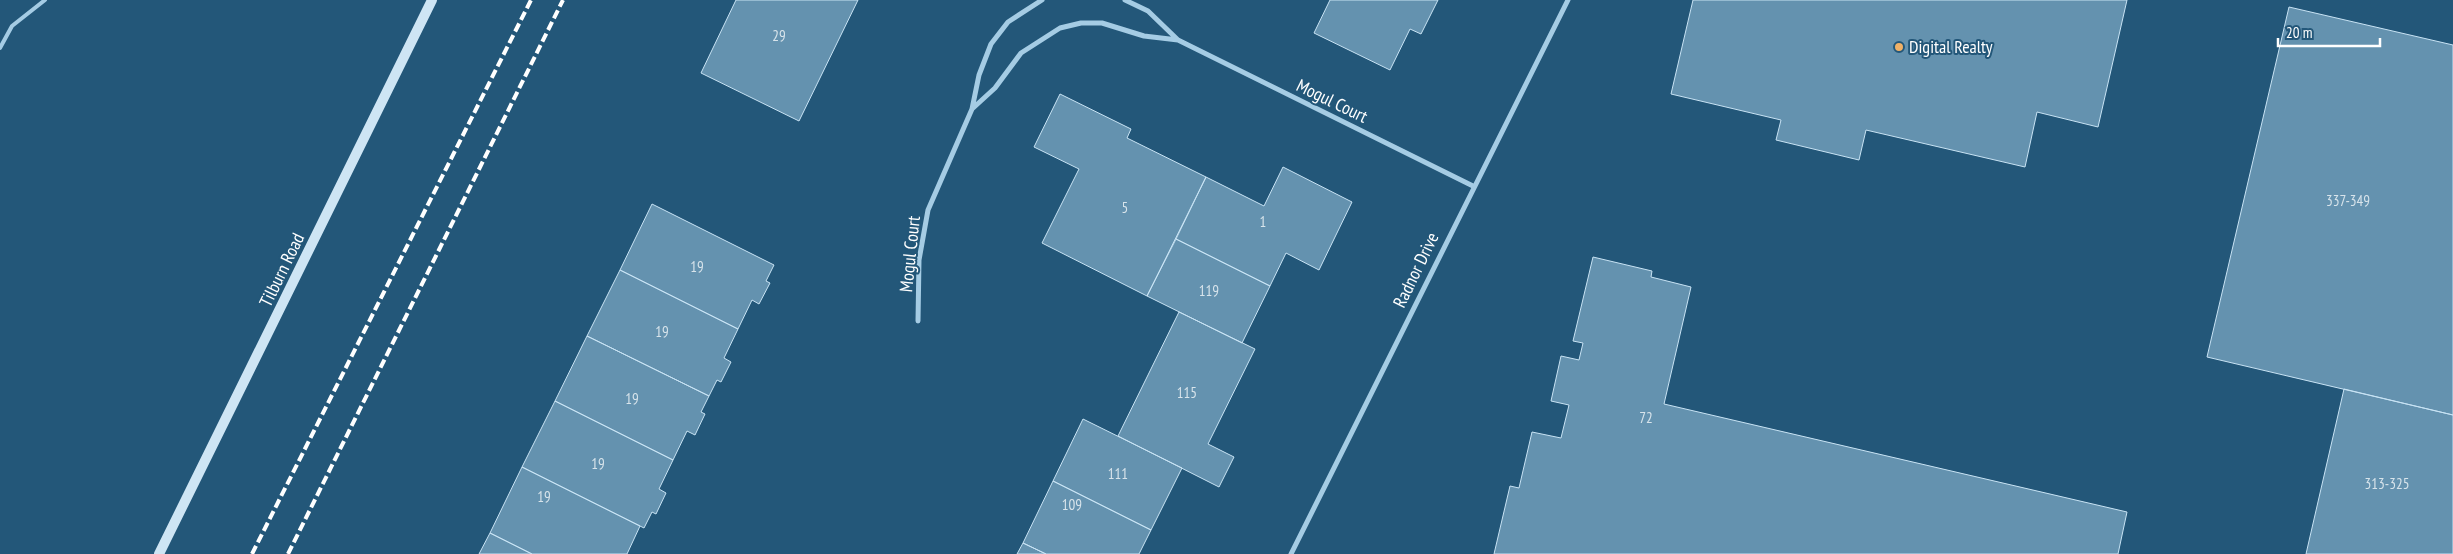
<svg xmlns="http://www.w3.org/2000/svg" width="2453" height="554" viewBox="0 0 2453 554" font-family="'PT Sans Narrow',sans-serif">
	<rect width="100%" height="100%" fill="#235779"/>
	<path fill="#6492af" stroke="#c8e3f4" d="M736,0h122l-59,121 -98,-48z
		M1330,0h108l-17,34 -11,-5 -20,41 -76,-37z
		M1693,0h434l-29,127 -61,-15 -12,55 -159,-37 -7,30 -83,-20 5,-20 -110,-26z
		M2289,7l164,38v370l-246,-58z
		M1060,94l71,35 -4,9 79,39 -59,119 -105,-53 37,-74 -45,-22z
		M1283,167l69,35 -33,68 -33,-17 -16,33 -94,-47 30,-62 58,29z
		M652,204l122,61 -8,16 4,2 -11,21 -7,-4 -14,29 -118,-59z
		M1176,239l94,47 -28,57 -95,-47z
		M1593,257l59,14 -1,6 40,10 -27,117 463,108 -9,42h-624l16,-68 9,2 13,-56 29,6 8,-33 -18,-4 10,-45 18,4 4,-17 -10,-2z
		M620,270l118,59 -14,29 7,4 -10,20 -4,-2 -8,16 -122,-60z
		M1179,312l76,37 -47,95 26,13 -15,30 -101,-51z
		M587,336l122,60 -8,16 4,2 -10,21 -8,-4 -14,29 -118,-59z
		M2344,389l109,26v139h-147z
		M555,401l118,59 -14,29 7,4 -10,21 -4,-2 -8,16 -122,-61z
		M1083,419l99,49 -31,62 -98,-49z
		M522,467l118,59 -13,28h-95l-42,-21z
		M1053,481l98,49 -12,24h-93l-23,-11z
		M490,533l42,21h-53z
		M1023,543l23,11h-29z"/>
	<g fill="none" stroke-linecap="round" stroke-linejoin="round">
		<path stroke="#a5cce4" stroke-width="4" d="M0,48l12,-22 33,-26"/>
		<path stroke="#a5cce4" stroke-width="5" d="M1125,0l23,11 30,29 295,146
			M972,109l23,-21 26,-35 39,-25 21,-5h21l42,13 34,4
			M918,321l1,-61 9,-50 44,-101 7,-34 12,-31 17,-22 34,-22
			M1291,554l277,-554"/>
		<path stroke="#cee5f4" stroke-width="10" d="M159,554l273,-554"/>
		<path stroke="#fff" stroke-width="4" stroke-dasharray="9 4" stroke-linecap="butt" d="M252,554l279,-554
			M288,554l275,-554"/>
	</g>
	<circle fill="#efb168" stroke="#235779" stroke-width="2" cx="1899" cy="47" r="5"/>
	<g text-anchor="middle" stroke-width="4" stroke-linejoin="round" paint-order="stroke">
		<g font-size="15" fill="#d8e4eb">
			<text x="779" y="41">29</text>
			<text x="2348" y="206">337-349</text>
			<text x="1125" y="213">5</text>
			<text x="1263" y="227">1</text>
			<text x="697" y="272">19</text>
			<text x="1209" y="296">119</text>
			<text x="662" y="337">19</text>
			<text x="1187" y="398">115</text>
			<text x="632" y="404">19</text>
			<text x="1646" y="423">72</text>
			<text x="598" y="469">19</text>
			<text x="1118" y="479">111</text>
			<text x="2387" y="489">313-325</text>
			<text x="544" y="502">19</text>
			<text x="1072" y="510">109</text>
		</g>
		<g font-size="18" fill="#fff" stroke="#235779" text-anchor="start">
			<text x="1909" y="53">Digital Realty</text>
		</g>
		<g font-size="18" fill="#fff" stroke="#235779">
			<text transform="translate(1332 101) rotate(26)" y="6">Mogul Court</text>
			<text transform="translate(910 254) rotate(-84)" y="6">Mogul Court</text>
			<text transform="translate(282 270) rotate(-64)" y="6">Tilburn Road</text>
			<text transform="translate(1416 270) rotate(-64)" y="6">Radnor Drive</text>
		</g>
	</g>
	<path d="M2278 38v8h102v-8" fill="none" stroke="#ffffff" stroke-width="2.5"/>
	<text x="2286" y="38" font-size="15" fill="#ffffff" stroke="#235779" stroke-width="4" paint-order="stroke">20 m</text>
</svg>
